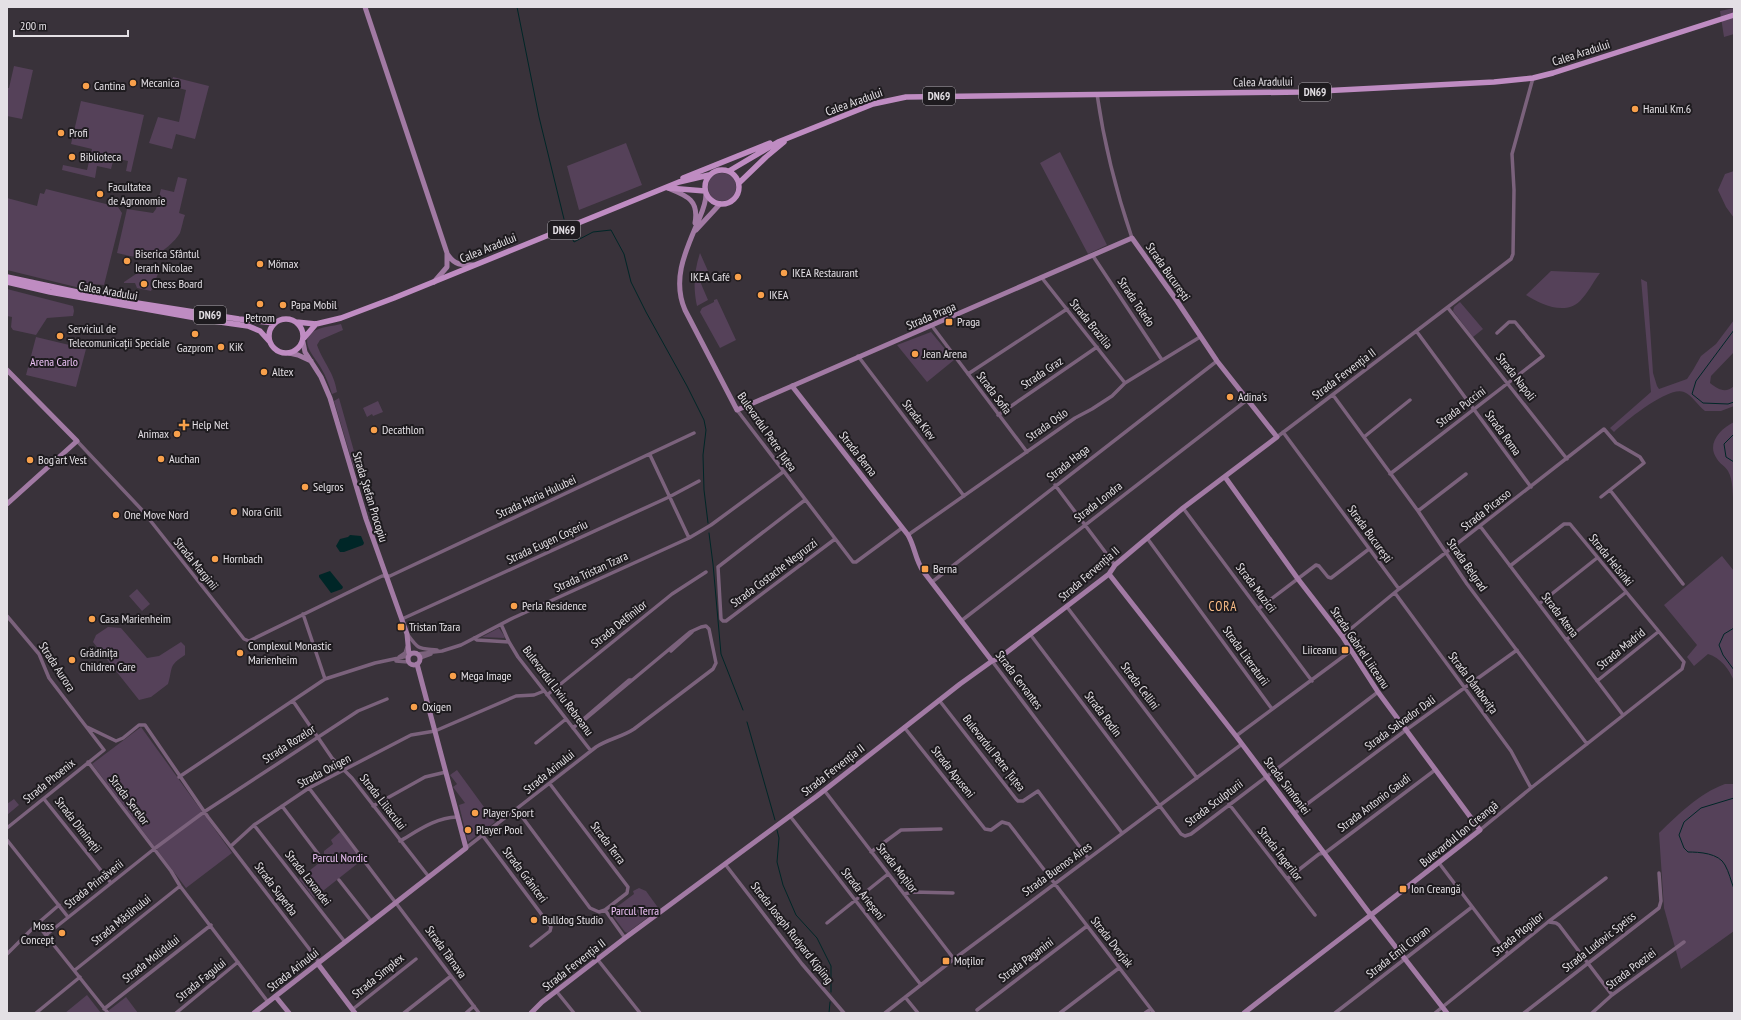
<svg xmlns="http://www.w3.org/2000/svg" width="1741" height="1020" viewBox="0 0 1741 1020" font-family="'PT Sans Narrow',sans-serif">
	<rect width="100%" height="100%" fill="#39323a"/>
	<path fill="#554159" d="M1734,8v26l-10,3 -4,-26z
		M14,66l19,4 -11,49 -15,-3v-28h2z
		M173,77l36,9 -14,53 -19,-5 -4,15 -23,-6 9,-26 21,5 7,-32 -15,-4z
		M81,101l63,14 -13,57 -5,-1 2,-10 -14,-3 -3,11 -14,-3 -2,12 -33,-8 1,-5 24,5 5,-21 -21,-5z
		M626,143l16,42 -63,25 -12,-44z
		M1060,152l47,93 -19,9 -48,-91z
		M1734,171v47l-8,-11 -8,-17 7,-16z
		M708 187a14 14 0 1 1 28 0a14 14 0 1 1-28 0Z
		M178,177l9,2 -8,34 6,2c-2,5 -3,12 -5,18 -6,10 -22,24 -35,24 -9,1 -19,-2 -28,-4l10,-44 26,4 3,-4 5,-20 13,3z
		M46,189l72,18 4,6 -18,72 -11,-1 -13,4 -73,-18v-72l30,8 3,-13 4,1z
		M700,253l8,18 -8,4 -1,4 9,21 -11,6c-4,-18 -3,-35 3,-53z
		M151,264l8,7 -8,20 -14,-3 -2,-5h-11v-1z
		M1551,271l49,2c-7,9 -12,20 -20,28 -15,15 -40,3 -54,-6z
		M1641,279l6,3 6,91 4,13 2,3 28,-10 6,-9 8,-14 15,-12 18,-24v32l-23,24 -1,7c8,6 15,11 24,3v20l-13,5h-16c-7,-5 -13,-16 -21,-19 -16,-6 -58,29 -70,40l-4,-4 41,-36z
		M7,289l66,17 1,5 -1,5 -26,2 -11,17 -23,-5 -2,-3 1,-10 -5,-1z
		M717,299l19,41 -16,8 -20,-36 2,-4 12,-6v-2z
		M1460,302l23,27 -10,8 -20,-26 1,-4z
		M341,324l2,6 -23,10 -3,5c7,19 17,27 20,47l-5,2c-3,-9 -6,-18 -11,-26 -5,-10 -24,-27 -7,-37 7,-4 19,-5 27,-7z
		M931,332l23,28 -27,22 -30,-37z
		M36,337l50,12 -10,38 -50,-12z
		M339,398l20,71 -5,-1 -20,-67z
		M378,401l5,11 -10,4 -1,-2 -5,3 -4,-9z
		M1734,422v27l-1,1 1,1v57c-2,-12 0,-27 -6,-37 -3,-5 -8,-7 -11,-12 -11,-15 3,-30 17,-37z
		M1722,556l12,15v110c-5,-12 -13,-23 -26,-27l-14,12 -7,-9 10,-12 -33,-40z
		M137,589l13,15 -8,7 -13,-15z
		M108,627l13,1 26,30 12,-2 22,-14 4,4v9c-17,11 -12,12 -17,29l-17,13 -12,3 -46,-58 3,-7z
		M499,628l6,9 -1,1 -22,-1z
		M141,727l91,126 -46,35 -94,-124z
		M457,770l38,52 -27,20 -9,-37 6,-2 -12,-16 4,-3 -7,-9z
		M1725,784h9v147l-53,38 -17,-61 -5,-75c20,-19 39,-39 66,-49z
		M14,799l5,6 -12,10v-11z
		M340,832l22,28 -48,38 -15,-19 25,-20v-8l9,-7 -2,-4z
		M639,888l7,3 13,18 -32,24 -2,-1 -15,-20 24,-18 -1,-3z
		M87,995l14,18h-36z
		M126,997l12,16h-28l-2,-2z"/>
	<path fill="#002627" d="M350,535l11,1 3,7 -1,2 -19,7h-4l-4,-6 4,-7 8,-2z
		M330,571l13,16 -1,2 -11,4 -12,-16v-2z"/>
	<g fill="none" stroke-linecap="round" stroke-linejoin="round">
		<path stroke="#002627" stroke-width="1" d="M517,7l22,110 25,102
			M570,234l4,8 19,-10 18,-2 13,24 7,28 15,30 41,74 17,34 2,10 -3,25 1,35 4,33
			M1734,330l-38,51 -4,13 11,9 25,1 6,-2
			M1734,434l-10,10 2,13 8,5
			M709,533l4,31 8,90 22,56
			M1734,628l-10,6 -5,11 4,10 11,15
			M747,722l28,98
			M1734,798l-33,10 -17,14 -5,13 5,13 4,4c11,0 31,1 37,13 4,7 6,16 9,24
			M777,830l2,8 -2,24 6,23 13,30 21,23 14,28v26
			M829,1013l1,-11"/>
		<path stroke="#7b627c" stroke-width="3.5" d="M1097,94c7,49 19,97 35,144
			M1093,256l69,104
			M1042,278l83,105
			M1448,308l119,151
			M932,326l95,126
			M1417,332l114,155
			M858,356l106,140
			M968,374l99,-65
			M1333,395l85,116 49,73 120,160
			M737,410l116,152h3l46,-34
			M998,415l99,-68
			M1283,432l116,157
			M1277,437l234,-178 2,-5 1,-64 -2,-36 21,-76
			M1364,437l46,-37
			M77,441l65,69 102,129 5,2 133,-65h8l304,-143
			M650,455l39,83
			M1390,474l153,-118 -28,-34h-6l-12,11
			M1055,485l60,80
			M1610,490l73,94
			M805,500l-87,67 3,52 2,2h3l109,-82
			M1183,508l129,173
			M1418,511l48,-37
			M1480,526l143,189
			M908,535l167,-117 17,-9 20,-13 13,-13 75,-46
			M1147,538l125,171
			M932,582l285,-221
			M1395,593l116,158 20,37
			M1539,604l58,-46
			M1067,607l130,171
			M1258,609l58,-44 3,1 9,11 3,1 38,-29
			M303,614l22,65
			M7,616l32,38 10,24 55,72 -97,78
			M402,619l267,-122 30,-16
			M961,621l286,-221
			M501,624l8,18
			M1030,634l151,200 4,2 6,-2 187,-142
			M408,635c11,15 10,13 29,15
			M1342,636l57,-47 205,-160 12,14 24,14 4,6 -43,34
			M474,638l3,2 32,2 9,15 73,94
			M1566,640l59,-47
			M671,651l21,-19
			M417,654l25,-3 19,-6 52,-27 176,-80 22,-13 72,-53
			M399,657l6,-4 2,-6
			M420,658l11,-4
			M396,661l12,1
			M992,661l130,172
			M1597,681l61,-49
			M547,695l125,-101 34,-22
			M939,700l77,99 2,2h5l15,-10 50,67
			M293,701l39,57 20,20 77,99
			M87,727l29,14 7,-3 16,-13h6l63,92 109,142 1,5
			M904,727l81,102 6,1 11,-8 7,2 145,189
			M573,728l56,-48h3
			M1236,736l116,-86
			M536,743l30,-24
			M88,762l83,109 9,15 88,116
			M179,777l146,-98 50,-16 33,-7
			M550,784l78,103 -1,6 -22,17
			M309,788l170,225
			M824,790l130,169
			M44,799l67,84
			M1229,804l86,111
			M282,806l40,53
			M373,806l52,-29 21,-5
			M517,810l73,98 9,4 6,-2 20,28
			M1295,813l111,-83 111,-80
			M790,816l131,169
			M254,825l91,117
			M1480,830l51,-42 151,-119 2,-7 -114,-138h-6l-54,42
			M483,836l68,91 -1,4 -19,15
			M7,840l61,77
			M400,841c19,-11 35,-23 57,-24
			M231,846l23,-21 55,-37 102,-53 24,-4 81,-35 18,-1 10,-4
			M466,848l130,-101c12,-8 26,-10 38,-18l79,-60 3,-6 -7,-34 -3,-3 -5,1 -11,5 -107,89h-2
			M871,852l30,-22 40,-1
			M1439,863l69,91
			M725,864l77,100 42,49
			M1287,879l32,-25 6,-1 110,-83
			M339,880l33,42
			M904,894l9,-2 40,1
			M1549,922l7,1 3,2 53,70
			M827,923l61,-49
			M37,924l71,89
			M46,935l108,-86 50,-37 154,-101 29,-12
			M7,954l30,-30 22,-19
			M598,960l42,53
			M75,970l105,-84
			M557,992l17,21
			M905,997l13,16
			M104,1009l107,-84
			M353,1009l63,-50
			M977,1010l110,-84
			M36,1013l44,-36
			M176,1013l62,-51
			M404,1013l47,-37
			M466,1013l8,-7
			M885,1013l69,-54 288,-215
			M1060,1013l59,-45
			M1145,1013l6,-4
			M1335,1013l137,-106
			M1435,1013l113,-91 58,-44
			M1524,1013l135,-105 2,-7 -2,-28
			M1592,1013l20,-18 72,-53"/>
		<path stroke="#a27aa4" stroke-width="5" d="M365,7l82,246v14l-13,15
			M670,189c18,7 29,12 25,34
			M696,230l24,-26
			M448,255c7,10 13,10 25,10
			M303,342l2,10 16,25 9,21 36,121 41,115 2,21
			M289,353l9,2 13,6
			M7,370l70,71 -70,63
			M792,386l116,149c7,12 7,24 15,36l69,90
			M1225,477l73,102 44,57 36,56 102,138c-78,62 -158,122 -236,183
			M1109,574l127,162 134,178 77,99
			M408 659a6 6 0 1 1 12 0a6 6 0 1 1-12 0Z
			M318,964l37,49
			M276,997l13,16
			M254,1013l212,-165 -49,-184
			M531,1013l11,-11 83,-64 192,-142 143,-112 32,-23 6,-2 111,-85 6,-9 32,-27 36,-30 94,-71 -60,-76 -40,-60 -45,-63 -395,172 -52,-100c-13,-30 0,-58 12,-86 4,-10 9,-19 9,-30"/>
		<path stroke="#bf8cc2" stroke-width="5.5" d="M705 187a17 17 0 1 1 34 0a17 17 0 1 1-34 0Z
			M729,171l49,-29 95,-38 33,-7 395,-5 193,-10 39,-4 20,-5 181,-58
			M683,178l87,-35
			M739,183l27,-26 18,-15
			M668,188l37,3
			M7,277l98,21 134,21 36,4
			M7,282l43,10 163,29 35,5 12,5 10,11
			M269 336a17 17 0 1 1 34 0a17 17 0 1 1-34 0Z
			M296,322l20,2 25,-6 53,-20 285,-116 30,-7
			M304,338l12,-14"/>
	</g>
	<g fill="#f8a04b" stroke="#1e1b1f" stroke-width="1.5">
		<circle cx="133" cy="83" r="4"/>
		<circle cx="86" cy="86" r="4"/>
		<circle cx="1635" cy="109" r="4"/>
		<circle cx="61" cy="133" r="4"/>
		<circle cx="72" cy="157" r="4"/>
		<circle cx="100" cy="194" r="4"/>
		<circle cx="127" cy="261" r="4"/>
		<circle cx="260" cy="264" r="4"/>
		<circle cx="784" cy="273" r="4"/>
		<circle cx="738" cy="277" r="4"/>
		<circle cx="144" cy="284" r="4"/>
		<circle cx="761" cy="295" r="4"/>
		<circle cx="260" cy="304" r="4"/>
		<circle cx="283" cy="305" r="4"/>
		<rect x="945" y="318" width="8" height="8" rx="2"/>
		<circle cx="195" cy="334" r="4"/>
		<circle cx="60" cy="336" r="4"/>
		<circle cx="221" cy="347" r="4"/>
		<circle cx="915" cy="354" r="4"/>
		<circle cx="264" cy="372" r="4"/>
		<circle cx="1230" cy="397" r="4"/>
		<path d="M182 419h4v4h4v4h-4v4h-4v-4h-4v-4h4z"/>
		<circle cx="374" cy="430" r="4"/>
		<circle cx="177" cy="434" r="4"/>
		<circle cx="161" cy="459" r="4"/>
		<circle cx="30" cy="460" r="4"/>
		<circle cx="305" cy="487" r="4"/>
		<circle cx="234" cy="512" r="4"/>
		<circle cx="116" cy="515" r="4"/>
		<circle cx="215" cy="559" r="4"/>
		<rect x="921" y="565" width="8" height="8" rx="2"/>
		<circle cx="514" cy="606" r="4"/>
		<circle cx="92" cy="619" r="4"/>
		<rect x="397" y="623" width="8" height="8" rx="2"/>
		<rect x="1341" y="646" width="8" height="8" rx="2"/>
		<circle cx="240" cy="653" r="4"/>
		<circle cx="72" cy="660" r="4"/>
		<circle cx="453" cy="676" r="4"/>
		<circle cx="414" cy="707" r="4"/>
		<circle cx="475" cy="813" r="4"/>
		<circle cx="468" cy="830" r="4"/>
		<rect x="1399" y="885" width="8" height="8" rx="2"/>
		<circle cx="534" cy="920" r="4"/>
		<circle cx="62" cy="933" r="4"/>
		<rect x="942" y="957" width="8" height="8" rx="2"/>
	</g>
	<g text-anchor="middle" stroke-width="4" stroke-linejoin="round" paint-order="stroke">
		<g fill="#1e1b1f" stroke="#a9a5aa" stroke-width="1">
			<rect x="1299" y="83" width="32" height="18" rx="3"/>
			<rect x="923" y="87" width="32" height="18" rx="3"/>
			<rect x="548" y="221" width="32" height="18" rx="3"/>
			<rect x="194" y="306" width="32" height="18" rx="3"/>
		</g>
		<g font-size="11" font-weight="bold" fill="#e4e0e5">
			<text x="1315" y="96">DN69</text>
			<text x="939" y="100">DN69</text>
			<text x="564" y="234">DN69</text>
			<text x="210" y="319">DN69</text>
		</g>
		<g font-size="12" fill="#e4e0e5" stroke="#1e1b1f">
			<text transform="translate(1581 53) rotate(-18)" y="4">Calea Aradului</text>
			<text transform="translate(1263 82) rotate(-1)" y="4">Calea Aradului</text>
			<text transform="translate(854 102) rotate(-20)" y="4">Calea Aradului</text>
			<text transform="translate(488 248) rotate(-22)" y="4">Calea Aradului</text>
			<text transform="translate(1168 272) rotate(55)" y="4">Strada București</text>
			<text transform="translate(108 291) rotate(10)" y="4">Calea Aradului</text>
			<text transform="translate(1136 302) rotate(56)" y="4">Strada Toledo</text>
			<text transform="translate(931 316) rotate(-23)" y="4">Strada Praga</text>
			<text transform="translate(1091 324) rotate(51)" y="4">Strada Brazilia</text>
			<text transform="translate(1042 373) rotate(-34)" y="4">Strada Graz</text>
			<text transform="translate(1344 374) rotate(-37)" y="4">Strada Fervenția II</text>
			<text transform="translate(1516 377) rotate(52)" y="4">Strada Napoli</text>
			<text transform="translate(994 393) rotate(53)" y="4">Strada Sofia</text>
			<text transform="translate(1461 407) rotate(-37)" y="4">Strada Puccini</text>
			<text transform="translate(919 420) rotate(53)" y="4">Strada Kiev</text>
			<text transform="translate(1047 425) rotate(-35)" y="4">Strada Oslo</text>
			<text transform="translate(767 432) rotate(55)" y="4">Bulevardul Petre Țuțea</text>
			<text transform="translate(1503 433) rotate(54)" y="4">Strada Roma</text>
			<text transform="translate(858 454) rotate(52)" y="4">Strada Berna</text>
			<text transform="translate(1068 463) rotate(-38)" y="4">Strada Haga</text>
			<text transform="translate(370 497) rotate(73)" y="4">Strada Ștefan Procopiu</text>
			<text transform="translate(536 497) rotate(-25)" y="4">Strada Horia Hulubei</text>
			<text transform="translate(1098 502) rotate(-38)" y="4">Strada Londra</text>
			<text transform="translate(1486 510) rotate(-38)" y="4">Strada Picasso</text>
			<text transform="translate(1370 534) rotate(54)" y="4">Strada București</text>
			<text transform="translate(547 542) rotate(-25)" y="4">Strada Eugen Coșeriu</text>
			<text transform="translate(1611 560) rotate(51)" y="4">Strada Helsinki</text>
			<text transform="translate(196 564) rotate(51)" y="4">Strada Marginii</text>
			<text transform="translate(1467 565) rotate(55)" y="4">Strada Belgrad</text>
			<text transform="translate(591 572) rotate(-25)" y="4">Strada Tristan Tzara</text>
			<text transform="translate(774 573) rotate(-37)" y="4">Strada Costache Negruzzi</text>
			<text transform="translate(1089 574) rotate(-41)" y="4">Strada Fervenția II</text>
			<text transform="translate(1256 588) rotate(53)" y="4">Strada Muzicii</text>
			<text transform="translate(1560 615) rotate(53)" y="4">Strada Atena</text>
			<text transform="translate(619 624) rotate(-39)" y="4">Strada Delfinilor</text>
			<text transform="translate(1360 648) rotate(56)" y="4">Strada Gabriel Liiceanu</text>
			<text transform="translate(1621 649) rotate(-39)" y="4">Strada Madrid</text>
			<text transform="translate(1246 656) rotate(54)" y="4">Strada Literaturii</text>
			<text transform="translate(57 667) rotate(57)" y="4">Strada Aurora</text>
			<text transform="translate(1019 680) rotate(53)" y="4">Strada Cervantes</text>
			<text transform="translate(1473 683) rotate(53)" y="4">Strada Dâmbovița</text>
			<text transform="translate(1140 686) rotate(53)" y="4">Strada Cellini</text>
			<text transform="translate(558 691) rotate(53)" y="4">Bulevardul Liviu Rebreanu</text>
			<text transform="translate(1103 714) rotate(53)" y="4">Strada Rodin</text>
			<text transform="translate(1400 723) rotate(-36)" y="4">Strada Salvador Dali</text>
			<text transform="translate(289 744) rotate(-33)" y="4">Strada Rozelor</text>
			<text transform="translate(994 753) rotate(52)" y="4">Bulevardul Petre Țuțea</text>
			<text transform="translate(833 770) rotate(-38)" y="4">Strada Fervenția II</text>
			<text transform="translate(324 771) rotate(-28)" y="4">Strada Oxigen</text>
			<text transform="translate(549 772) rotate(-39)" y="4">Strada Arinului</text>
			<text transform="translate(953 772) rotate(52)" y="4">Strada Apuseni</text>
			<text transform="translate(49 781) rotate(-39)" y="4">Strada Phoenix</text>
			<text transform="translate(1287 786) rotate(53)" y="4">Strada Simfoniei</text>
			<text transform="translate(129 800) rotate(53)" y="4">Strada Serelor</text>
			<text transform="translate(383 802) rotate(52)" y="4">Strada Liliacului</text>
			<text transform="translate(1214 803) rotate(-37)" y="4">Strada Sculpturii</text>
			<text transform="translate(1374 803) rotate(-37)" y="4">Strada Antonio Gaudi</text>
			<text transform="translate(78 825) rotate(52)" y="4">Strada Dimineții</text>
			<text transform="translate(1459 834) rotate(-39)" y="4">Bulevardul Ion Creangă</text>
			<text transform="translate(608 843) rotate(53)" y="4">Strada Terra</text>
			<text transform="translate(1280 854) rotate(52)" y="4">Strada Îngerilor</text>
			<text transform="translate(897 868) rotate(52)" y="4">Strada Moților</text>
			<text transform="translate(1057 869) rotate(-36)" y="4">Strada Buenos Aires</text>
			<text transform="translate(525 875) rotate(53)" y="4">Strada Grăniceri</text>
			<text transform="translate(308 878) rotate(52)" y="4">Strada Lavandei</text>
			<text transform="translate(94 884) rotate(-38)" y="4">Strada Primăverii</text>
			<text transform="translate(276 889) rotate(53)" y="4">Strada Superba</text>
			<text transform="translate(863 894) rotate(52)" y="4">Strada Arieșeni</text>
			<text transform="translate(121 920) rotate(-39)" y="4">Strada Măslinului</text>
			<text transform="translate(792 933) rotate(52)" y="4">Strada Joseph Rudyard Kipling</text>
			<text transform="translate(1518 934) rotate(-39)" y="4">Strada Plopilor</text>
			<text transform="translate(1112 942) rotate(52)" y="4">Strada Dvorjak</text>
			<text transform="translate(1599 942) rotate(-38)" y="4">Strada Ludovic Speiss</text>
			<text transform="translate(446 952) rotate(54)" y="4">Strada Târnava</text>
			<text transform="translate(1398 952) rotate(-38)" y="4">Strada Emil Cioran</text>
			<text transform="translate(151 959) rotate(-38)" y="4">Strada Molidului</text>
			<text transform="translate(1026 960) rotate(-37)" y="4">Strada Paganini</text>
			<text transform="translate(574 965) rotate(-38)" y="4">Strada Fervenția II</text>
			<text transform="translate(1631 969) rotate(-37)" y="4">Strada Poeziei</text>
			<text transform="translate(293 970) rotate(-38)" y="4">Strada Arinului</text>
			<text transform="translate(378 976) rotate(-39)" y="4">Strada Simplex</text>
			<text transform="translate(201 980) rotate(-39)" y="4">Strada Fagului</text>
		</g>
		<g font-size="12" fill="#e4e0e5" stroke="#1e1b1f" text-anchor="start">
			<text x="141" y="87">Mecanica</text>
			<text x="94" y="90">Cantina</text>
			<text x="1643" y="113">Hanul Km.6</text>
			<text x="69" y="137">Profi</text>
			<text x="80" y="161">Biblioteca</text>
			<text x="108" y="191">Facultatea<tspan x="108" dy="14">de Agronomie</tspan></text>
			<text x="135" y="258">Biserica Sfântul<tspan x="135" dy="14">Ierarh Nicolae</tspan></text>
			<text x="268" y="268">Mömax</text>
			<text x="792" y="277">IKEA Restaurant</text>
			<text x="730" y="281" text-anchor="end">IKEA Café</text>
			<text x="152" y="288">Chess Board</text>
			<text x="769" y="299">IKEA</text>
			<text x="291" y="309">Papa Mobil</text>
			<text x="260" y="322" text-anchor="middle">Petrom</text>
			<text x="957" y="326">Praga</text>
			<text x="68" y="333">Serviciul de<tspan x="68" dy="14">Telecomunicații Speciale</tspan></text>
			<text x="229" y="351">KiK</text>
			<text x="195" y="352" text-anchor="middle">Gazprom</text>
			<text x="923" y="358">Jean Arena</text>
			<text x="272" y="376">Altex</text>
			<text x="1238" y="401">Adina's</text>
			<text x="192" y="429">Help Net</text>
			<text x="382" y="434">Decathlon</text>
			<text x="169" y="438" text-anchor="end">Animax</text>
			<text x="169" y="463">Auchan</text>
			<text x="38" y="464">Bog'art Vest</text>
			<text x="313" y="491">Selgros</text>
			<text x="242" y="516">Nora Grill</text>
			<text x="124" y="519">One Move Nord</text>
			<text x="223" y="563">Hornbach</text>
			<text x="933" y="573">Berna</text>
			<text x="522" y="610">Perla Residence</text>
			<text x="100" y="623">Casa Marienheim</text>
			<text x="409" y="631">Tristan Tzara</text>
			<text x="248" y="650">Complexul Monastic<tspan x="248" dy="14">Marienheim</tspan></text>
			<text x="1337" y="654" text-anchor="end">Liiceanu</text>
			<text x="80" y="657">Grădinița<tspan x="80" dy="14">Children Care</tspan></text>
			<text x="461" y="680">Mega Image</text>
			<text x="422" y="711">Oxigen</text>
			<text x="483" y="817">Player Sport</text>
			<text x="476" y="834">Player Pool</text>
			<text x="1411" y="893">Ion Creangă</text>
			<text x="542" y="924">Bulldog Studio</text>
			<text x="54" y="930" text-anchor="end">Moss<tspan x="54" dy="14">Concept</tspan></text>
			<text x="954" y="965">Moților</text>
		</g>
		<g font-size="12" fill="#edc2f6" stroke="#1e1b1f">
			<text x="54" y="366">Arena Carlo</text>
			<text x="340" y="862">Parcul Nordic</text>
			<text x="635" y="915">Parcul Terra</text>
		</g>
		<g font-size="13" letter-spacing="1" fill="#fcbe87" stroke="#1e1b1f">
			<text x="1223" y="611">CORA</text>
		</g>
	</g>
	<rect width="1741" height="1020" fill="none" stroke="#e4e0e5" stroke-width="16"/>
	<path d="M14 30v6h114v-6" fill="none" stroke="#e4e0e5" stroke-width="2"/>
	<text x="20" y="30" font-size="12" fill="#e4e0e5" stroke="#1e1b1f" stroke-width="3" paint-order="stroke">200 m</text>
</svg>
